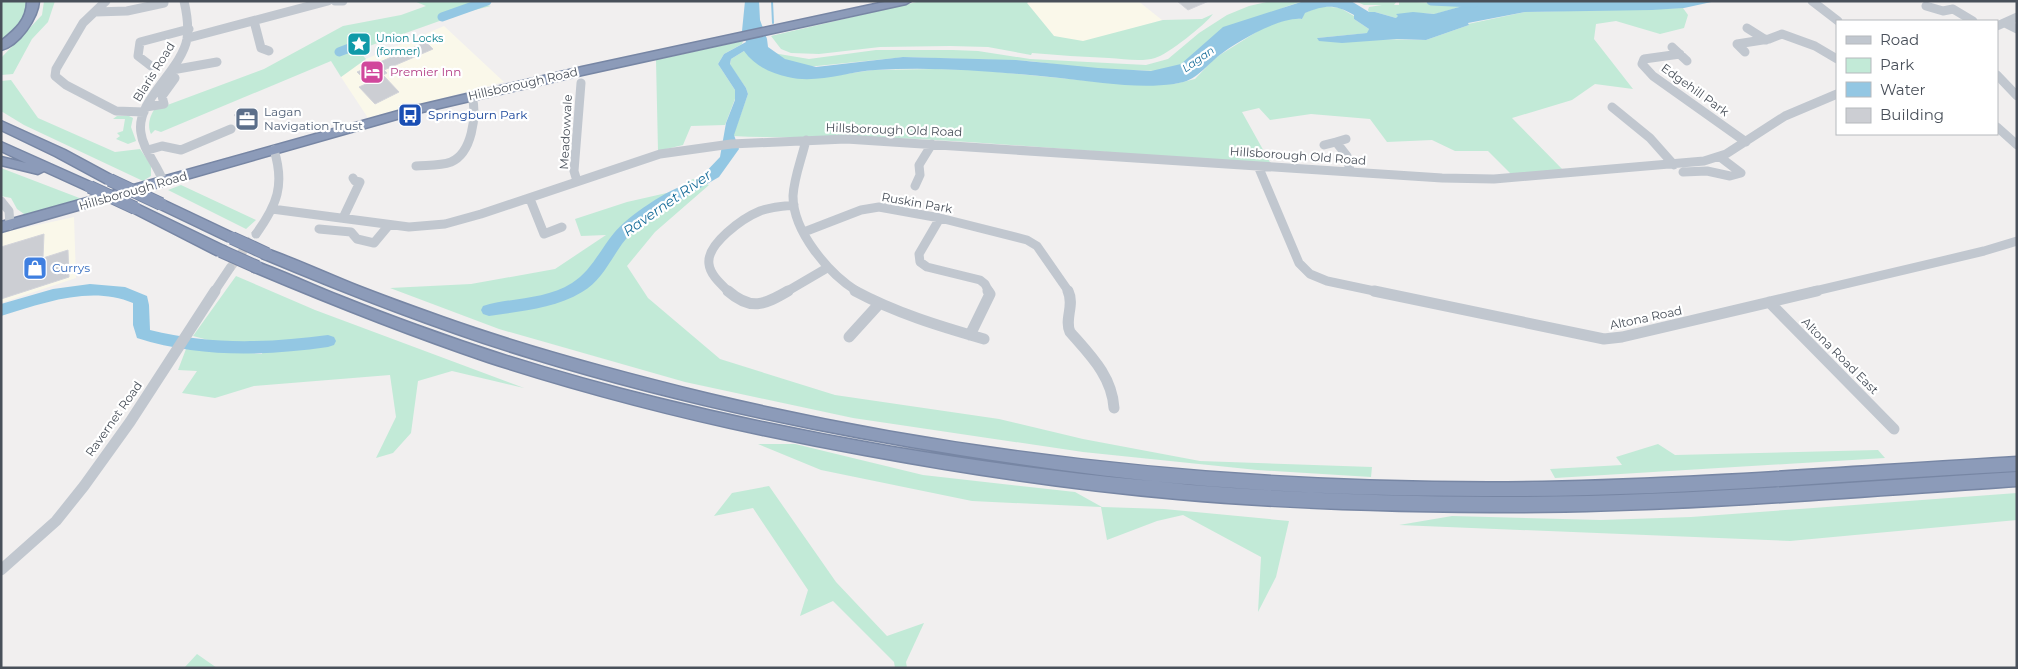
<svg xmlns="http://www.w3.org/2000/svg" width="2018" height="669" viewBox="0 0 2018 669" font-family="Montserrat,sans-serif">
	<rect width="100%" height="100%" fill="#f1efef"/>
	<path fill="#faf8ea" d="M1029,1h109l24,19 -79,23 -29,-7 -27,-33z
		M444,26l60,56 -136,36 -27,-41 25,-18z
		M74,217l2,61 -75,25v-70z"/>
	<path fill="#c2ead7" d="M1,1h26c3,18 -14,30 -26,40z
		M44,1h11l-7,21 -16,17 -19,35 -12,1v-17l41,-43z
		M414,1h53l24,5 -29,7 -104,37 8,9 -25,18 -10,-16 -170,71 -6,-2 -4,4c-4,-8 -1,-18 3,-24l110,-41 79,-43 58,-11 25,-9z
		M921,1h108l-2,2 27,33 29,5 80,-21 39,-1 11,-5c-7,10 -46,41 -58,44 -13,4 -31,1 -46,0 -26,-1 -51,-3 -77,-5l-1,2 -43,-8 -38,-1 -70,1 -61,7 -28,-1 -10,-4 -10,-13z
		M1271,1h32l-18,6 -105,58 -21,6 -67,-2 -63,-8 -124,-4 -98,10 -21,-7 -13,-7 36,6 67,-9h77l25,1 52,8 116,6 22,-6 31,-26 28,-18 22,-9z
		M1355,1h42l-3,4h5v-4l52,3 8,-3h43l-25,1 -42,12 -15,-1 -24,5 -21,-6h-6l-1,-2 1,-3 13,-2h-18z
		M1322,6l18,2 14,8v3l15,10 -1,4 -51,5 109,2 43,-15 -1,-1 57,-12 158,-4 5,7 -4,13 -24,6 -44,-13 -20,3 -2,15 39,50 -38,-5 -23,16 -60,18 52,53 -51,5 -25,-25h-33l-23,-11 -45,2 -17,-23 -59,-5 -41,6 -11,-12 -17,4 29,52c-117,-8 -234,-18 -352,-25 -62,-3 -124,0 -186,-3l15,-42 -2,-6 -16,-23 1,-6 13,-8 73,27 56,-8 62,-1 42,1 124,12 73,2 21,-5 20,-21 51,-32 26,-8 10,1 2,-6z
		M743,41l-1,3 -18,10 -6,10 17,26v9l-10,26 -34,1 -8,19 -25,6 -2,-91z
		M11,80l27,38 77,34 25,-3 11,16v11l-8,5 -119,-56 -23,-14v-30z
		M117,116h12l4,2 -2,9 5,14 -8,3 -12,-5 4,-3 -3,-3 6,-2 2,-12h-12z
		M1,168l81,31 -48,15h-10l-7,-5 -6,-11 -10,-2z
		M693,179l16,6 -54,47 -28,34 21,32 72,61 115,36 164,24 84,20 117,22 172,6 -1,10 -114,-7 -174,-18 -230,-34 -168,-36 -186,-53 -109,-41 81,-4 84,-15 51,-34 -25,1 -6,-17 52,-17 44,-10z
		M181,185l75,35 -10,9 -78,-39z
		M236,276l79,34 209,78 -72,-17 -34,10 -7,52 -18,20 -17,5 20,-41 -6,-42 -136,11 -39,12 -33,-5 15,-22 -19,-1 8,-21 76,5 1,-9 -51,-4 -19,-5z
		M758,444h37l128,31 152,17 27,15 62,2 125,12 -13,56 -18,35 3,-55 -78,-42 -26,6 -50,19 -6,-33 -129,-6 -151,-31z
		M1658,444l17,11 203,-5 7,8 -330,20 -5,-9 72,-4 -6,-8z
		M769,486l67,96 51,54 37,-13 -18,39 1,6h-12l-1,-6 -61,-61 -33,15 8,-26 -55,-82 -39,8 18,-23z
		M2017,493v27l-227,21 -391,-16 53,-9 149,4 90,-3z
		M197,654l20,14h-33z"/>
	<path fill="#93c7e3" d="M745,1h14l1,19 7,19 1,8 17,12 31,8 87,-10 113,3 82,8 53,3 30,-7 42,-37 81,-26h47l18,11h6l21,6 2,-2 -2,-2 17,-2 21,2 43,-12 239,-1 -32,7 -32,2 -127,2 -57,11 1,2 -43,15 -29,-1 -55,4 -23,-2 -2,-3 50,-5 2,-4 -15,-10v-4c-20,-11 -28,-10 -49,-2l-3,6c-22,-3 -70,25 -87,40 -15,13 -20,22 -41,25 -37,5 -77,-2 -114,-6 -62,-6 -123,-12 -185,-8 -28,2 -59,14 -87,7 -18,-4 -33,-11 -44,-26l-13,8 -1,5 16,24 2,6 -14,41 5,14 -20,28 -43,25 -7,-7 31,-17 20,-21 6,-34 9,-23v-10l-17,-26 6,-10 22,-12 -4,-11z"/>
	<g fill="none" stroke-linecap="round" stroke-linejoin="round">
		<path stroke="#93c7e3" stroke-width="2" d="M772,1l1,22"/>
		<path stroke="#93c7e3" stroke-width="9" d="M1431,1l43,2
			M442,17l45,-16
			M339,52l26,-10"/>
		<path fill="#93c7e3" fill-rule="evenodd" d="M690,183l5,2 2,3 -2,3c-22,13 -47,24 -64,42 -18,19 -26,46 -49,59 -28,17 -62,19 -93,24l-6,-2 -2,-4 2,-4c30,-9 62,-6 89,-23 19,-12 28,-33 42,-50 14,-17 54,-44 76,-50z
			M90,284l35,3 22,9 2,9 1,25c59,15 118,13 178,5l6,2 2,4 -2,4 -6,2c-64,9 -128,11 -191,-9l-4,-13v-22c-42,-18 -90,0 -132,13v-12l52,-15z"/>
	</g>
	<path fill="#ccced3" stroke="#d3d4da" d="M1177,1h32l-21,9z
		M426,42l7,7 -49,21 3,3 -4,2 16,17 -24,12 -16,-17 9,-4 -11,-11z
		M246,109l10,12 -12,5 -10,-11z
		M44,234l-1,24 25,-8 1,27 -68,22v-52z"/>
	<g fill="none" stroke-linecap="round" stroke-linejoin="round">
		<path stroke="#cfcfd1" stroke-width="9" stroke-dasharray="9 4.5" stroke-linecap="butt" d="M230,268l26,-34"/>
		<g stroke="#7786a4" stroke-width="3">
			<path id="highway" d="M27,1h12c-1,17 -20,45 -38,49v-9c14,-11 26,-21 26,-40z
				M889,1h22l-5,3 -324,71 -164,38 -417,119v-10l415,-116 166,-39z
				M1,121l64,29 50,27 2,3 -2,3h-10l-50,-27 -54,-26z
				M1,142l94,42 2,3 -2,3 -5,2 -46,-21 -6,3 -37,-9v-8l25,6 -25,-12z
				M161,199l76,36 2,3 -2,3h-10l-71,-34 -2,-3 2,-3z
				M135,203l91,44 2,4 -2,4h-10l-86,-44 -2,-3 2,-3z
				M267,249c31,11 61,25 91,37 28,11 56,21 84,31 87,31 177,55 267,77 272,65 554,92 834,88 158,-3 316,-16 474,-25v14c-167,9 -335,25 -502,25 -108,0 -216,-2 -324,-11 -77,-7 -154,-18 -231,-30 -145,-23 -289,-54 -429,-97 -92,-28 -181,-63 -269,-100l-2,-4 2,-4z
				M257,262c28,10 55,23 83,34 25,10 51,20 76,29 79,29 160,53 241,73 283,70 574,101 865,99 166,-1 330,-15 495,-25v14c-166,11 -331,25 -496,26 -115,0 -229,-3 -343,-13 -105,-9 -210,-25 -313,-44 -128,-23 -254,-53 -377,-93 -80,-27 -158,-58 -236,-91l-2,-4 2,-4z"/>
		</g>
		<path stroke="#c1c7cf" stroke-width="9" d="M106,1l-23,22 -27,46 -1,7 11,9 50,26 28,1
			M335,1h8
			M1812,1l26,20
			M1926,6l17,5 10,-2 20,12
			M95,12l32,-1 37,-8
			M254,21l7,27 8,3
			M2005,23l12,6
			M1997,26l20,-9
			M1747,28l19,12
			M188,38l140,-37
			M1672,47l15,14
			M1745,52l-8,-8 32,-5 13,-5 33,12 22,13
			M1680,54l-36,5 -2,5 11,12 93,66
			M151,66l-13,-10 2,-14 49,-13
			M172,70l45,-8
			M1997,75l20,21
			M146,107l18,-3 -2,-8 13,-18
			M1612,107l38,31 24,27
			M1997,127l20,18
			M1346,139l-10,3 11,14 3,15
			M806,140c-4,18 -12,37 -13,56 0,36 36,78 65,96
			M1324,145l12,-3
			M148,150l14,-4 19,4 50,-21
			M416,166c11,-1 24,0 35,-4 21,-9 26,-46 21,-66
			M1258,166l41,97 11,11 17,7 52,11
			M1683,172l24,-1 23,5 11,-3 -21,-16
			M163,181c-6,-17 -20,-31 -22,-48 -6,-32 40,-62 46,-94 2,-13 0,-25 -3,-38
			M577,181l-3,-10 7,-88
			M915,186l5,-11 -1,-10 13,-21
			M530,199l14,35 18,-7
			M1,201l8,10 1,14
			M272,209l137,18 36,-3 36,-10 179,-60 71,-10 115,-5 596,39 52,1 210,-18 22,-7 59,-38 52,-22
			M343,218l17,-36 -5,-1 -2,-3
			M940,218l-21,36 1,8 7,5 53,13 5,4 4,8
			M319,229l32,3 6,7 17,4 15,-18
			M804,232l57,-22 18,-3 61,11 87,22 10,6 32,46
			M256,234c21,-29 29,-49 18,-84
			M214,292l16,-24
			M729,292c-7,-7 -19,-17 -20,-28 -3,-20 34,-46 51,-53 10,-4 23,-5 34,-6
			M786,292l41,-24
			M1811,292l173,-41 33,-10"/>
		<path stroke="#c1c7cf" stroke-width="11" d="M728,291c23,20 36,14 60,0
			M855,291c41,22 84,35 129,48
			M1068,291c7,14 -4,28 2,41 20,23 42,44 44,76
			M1374,291l230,48 18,-2 195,-46
			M1769,302l125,127
			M970,335l20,-41 -2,-3
			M849,337l30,-33
			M1,570l55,-49 28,-35 46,-64 85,-131"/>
		<use href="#highway" fill="#8c9bb9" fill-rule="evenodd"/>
		<g stroke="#7786a4" stroke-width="14" stroke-linecap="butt">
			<path id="highway-bridge" d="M110,180l51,24
				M90,187l45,21
				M232,238l35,16
				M221,251l36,16"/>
		</g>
		<use href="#highway-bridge" stroke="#8c9bb9" stroke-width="12"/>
	</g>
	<defs>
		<g id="sight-square" transform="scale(1.25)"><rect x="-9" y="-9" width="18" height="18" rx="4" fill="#0f9aa8" stroke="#fff"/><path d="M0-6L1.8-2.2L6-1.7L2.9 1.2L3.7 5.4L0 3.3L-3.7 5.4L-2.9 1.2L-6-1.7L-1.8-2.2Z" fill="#fff"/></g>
		<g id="hotel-square" transform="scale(1.25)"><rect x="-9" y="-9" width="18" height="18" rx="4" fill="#d1479c" stroke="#fff"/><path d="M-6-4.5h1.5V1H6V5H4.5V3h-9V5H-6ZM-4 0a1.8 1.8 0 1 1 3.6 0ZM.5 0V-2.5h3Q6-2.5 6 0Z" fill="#fff"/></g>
		<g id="bus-square" transform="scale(1.25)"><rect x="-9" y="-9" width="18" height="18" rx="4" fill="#1a4fb4" stroke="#fff"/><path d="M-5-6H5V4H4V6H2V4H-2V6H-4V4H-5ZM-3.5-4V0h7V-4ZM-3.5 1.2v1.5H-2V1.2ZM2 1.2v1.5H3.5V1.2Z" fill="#fff"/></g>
		<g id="office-square" transform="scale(1.25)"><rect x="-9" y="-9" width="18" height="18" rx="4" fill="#5c6f8a" stroke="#fff"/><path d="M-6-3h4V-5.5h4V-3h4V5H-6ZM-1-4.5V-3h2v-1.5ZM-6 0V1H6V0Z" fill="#fff"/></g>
		<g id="shop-square" transform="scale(1.25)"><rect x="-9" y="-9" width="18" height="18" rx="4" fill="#3f7fe0" stroke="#fff"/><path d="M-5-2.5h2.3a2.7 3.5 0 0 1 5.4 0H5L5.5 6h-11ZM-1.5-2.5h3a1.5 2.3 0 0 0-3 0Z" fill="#fff"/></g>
	</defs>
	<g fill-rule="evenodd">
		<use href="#sight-square" x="359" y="44"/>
		<use href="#hotel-square" x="372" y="72"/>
		<use href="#bus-square" x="410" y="115"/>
		<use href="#office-square" x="247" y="119"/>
		<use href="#shop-square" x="35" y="268"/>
	</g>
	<g text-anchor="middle" stroke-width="4.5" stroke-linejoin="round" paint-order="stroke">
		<g font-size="11" fill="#0d838f" stroke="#fff" text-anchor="start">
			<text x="376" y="42">Union Locks<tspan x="376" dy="13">(former)</tspan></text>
		</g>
		<g font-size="11" font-style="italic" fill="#1b6f9b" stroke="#fff">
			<text transform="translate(1198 59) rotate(-35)" y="4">Lagan</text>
		</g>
		<g font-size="12" fill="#49505a" stroke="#fff">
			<text transform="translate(154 72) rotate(-58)" y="4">Blaris Road</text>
			<text transform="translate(523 84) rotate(-13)" y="4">Hillsborough Road</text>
			<text transform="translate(1695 90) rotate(36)" y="4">Edgehill Park</text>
			<text transform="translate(894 130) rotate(2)" y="4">Hillsborough Old Road</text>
			<text transform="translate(566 132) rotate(-87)" y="4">Meadowvale</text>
			<text transform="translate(1298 156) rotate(4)" y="4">Hillsborough Old Road</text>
			<text transform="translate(133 191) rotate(-16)" y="4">Hillsborough Road</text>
			<text transform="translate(917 203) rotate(10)" y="4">Ruskin Park</text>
			<text transform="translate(1646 318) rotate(-12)" y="4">Altona Road</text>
			<text transform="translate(1840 356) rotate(45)" y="4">Altona Road East</text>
			<text transform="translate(114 419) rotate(-55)" y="4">Ravernet Road</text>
		</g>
		<g font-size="12" fill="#b23c85" stroke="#fff" text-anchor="start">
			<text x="390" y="76">Premier Inn</text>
		</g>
		<g font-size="12" fill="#4e5e75" stroke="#fff" text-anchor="start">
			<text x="264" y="116">Lagan<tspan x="264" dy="14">Navigation Trust</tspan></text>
		</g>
		<g font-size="12" fill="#164399" stroke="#fff" text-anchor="start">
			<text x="428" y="119">Springburn Park</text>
		</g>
		<g font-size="12" fill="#366cbe" stroke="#fff" text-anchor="start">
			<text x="52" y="272">Currys</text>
		</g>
		<g font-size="14" font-style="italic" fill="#1b6f9b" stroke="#fff">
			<text transform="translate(667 203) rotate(-35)" y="5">Ravernet River</text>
		</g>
	</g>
	<rect width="2018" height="669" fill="none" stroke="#49505a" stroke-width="5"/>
	<rect x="1836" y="20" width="162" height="115" fill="#ffffff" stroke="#b6b9bd"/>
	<rect x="1846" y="36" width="25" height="8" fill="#c1c7cf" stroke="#b6b9bd"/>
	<text x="1880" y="45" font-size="15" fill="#49505a">Road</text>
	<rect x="1846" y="58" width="25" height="15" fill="#c2ead7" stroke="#b6b9bd"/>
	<text x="1880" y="70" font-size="15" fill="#49505a">Park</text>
	<rect x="1846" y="82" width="25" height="15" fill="#93c7e3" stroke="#b6b9bd"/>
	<text x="1880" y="95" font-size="15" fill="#49505a">Water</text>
	<rect x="1846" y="108" width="25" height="15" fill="#ccced3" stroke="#b6b9bd"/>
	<text x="1880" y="120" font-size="15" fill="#49505a">Building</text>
</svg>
